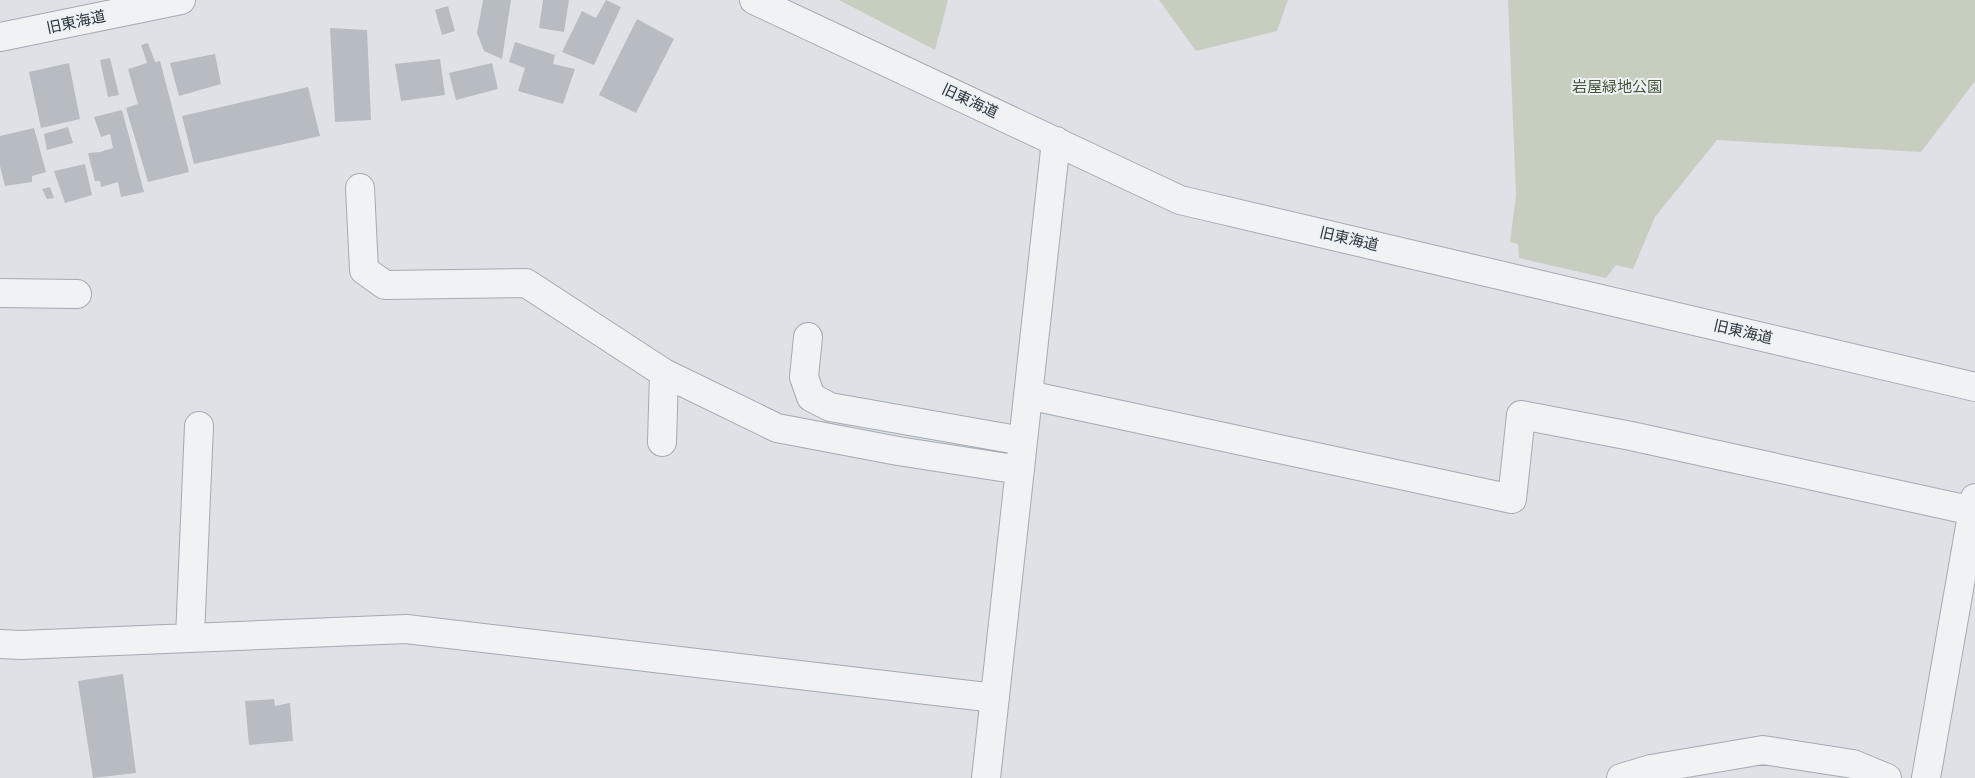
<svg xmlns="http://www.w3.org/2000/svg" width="1975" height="778" viewBox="0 0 1975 778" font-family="Commissioner,'Noto Sans JP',sans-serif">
	<rect width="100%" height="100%" fill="#dee2e6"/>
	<path fill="#c6cec0" d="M839,0h109l-13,50z
		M1159,0h129l-11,31 -81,20z
		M1508,0h467v81l-54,71 -204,-12 -62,77 -22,52 -17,-4 -10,13 -87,-20 -1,-14 -8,-2 6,-47z"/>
	<path fill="#b6bcc2" d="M483,0h28l-9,59 -18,-8 -7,-18z
		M543,0h26l-5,32 -25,-4z
		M606,0l15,7 -27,58 -32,-13 20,-41 14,7z
		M448,6l7,25 -13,4 -7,-25z
		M637,19l37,20 -38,74 -37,-18z
		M330,28l37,2 4,90 -36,2z
		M515,42l40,13 -2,9 22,5 -12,35 -45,-13 7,-23 -16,-6z
		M148,43l7,19 5,-1 29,111 -41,10 -22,-74 12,-4 -10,-35 19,-6 -6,-18z
		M215,54l6,30 -42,12 -9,-33z
		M110,58l9,37 -11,2 -8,-37z
		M440,59l5,36 -44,6 -6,-37z
		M69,63l11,56 -39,9 -12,-56z
		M492,63l6,26 -42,11 -7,-27z
		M308,87l12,49 -126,28 -12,-48z
		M122,110l22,82 -23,5 -3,-15 -17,5 -1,-6h-5l-7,-28 12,-1 13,-4 -3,-14 -9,3 -7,-20z
		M68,127l5,16 -26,7 -3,-16z
		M34,128l12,44 -14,4v6l-27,4 -5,-20v-30z
		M85,164l7,31 -27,8 -11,-32z
		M50,187l4,11 -7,1 -5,-10z
		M123,674l13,99 -43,5 -15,-97z
		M274,699l1,7 15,-3 3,38 -44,4 -4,-44z"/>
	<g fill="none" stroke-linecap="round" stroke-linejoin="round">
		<g stroke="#a4aaaf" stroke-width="30">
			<path id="minor" d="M754,0l426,200 795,187
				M0,37l181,-37
				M360,188l4,82 21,15 141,-2 138,90 113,55 121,23 122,19
				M0,293l77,1
				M808,337l-4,40 7,20 19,10 193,34
				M1028,395l484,104 9,-84 110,21 342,75
				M662,442l2,-69
				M190,637l9,-211
				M0,644l21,1 385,-16 589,69
				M1651,769l112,-19 90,14 34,14
				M986,778l70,-637
				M1621,778l30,-9 6,9
				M1926,778l49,-280"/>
		</g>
		<use href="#minor" stroke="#f0f2f4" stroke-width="28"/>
	</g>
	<g text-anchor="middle" stroke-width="4" stroke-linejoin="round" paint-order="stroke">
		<g font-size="15" fill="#29333a" stroke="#edf1f4">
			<text transform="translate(76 22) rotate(-12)" y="5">旧東海道</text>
			<text transform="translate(970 101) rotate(25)" y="5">旧東海道</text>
			<text transform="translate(1349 239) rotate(13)" y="5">旧東海道</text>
			<text transform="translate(1743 332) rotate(13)" y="5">旧東海道</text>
		</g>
		<g font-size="15" fill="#435438" stroke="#edf1f4">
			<text x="1617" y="92">岩屋緑地公園</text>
		</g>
	</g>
</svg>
